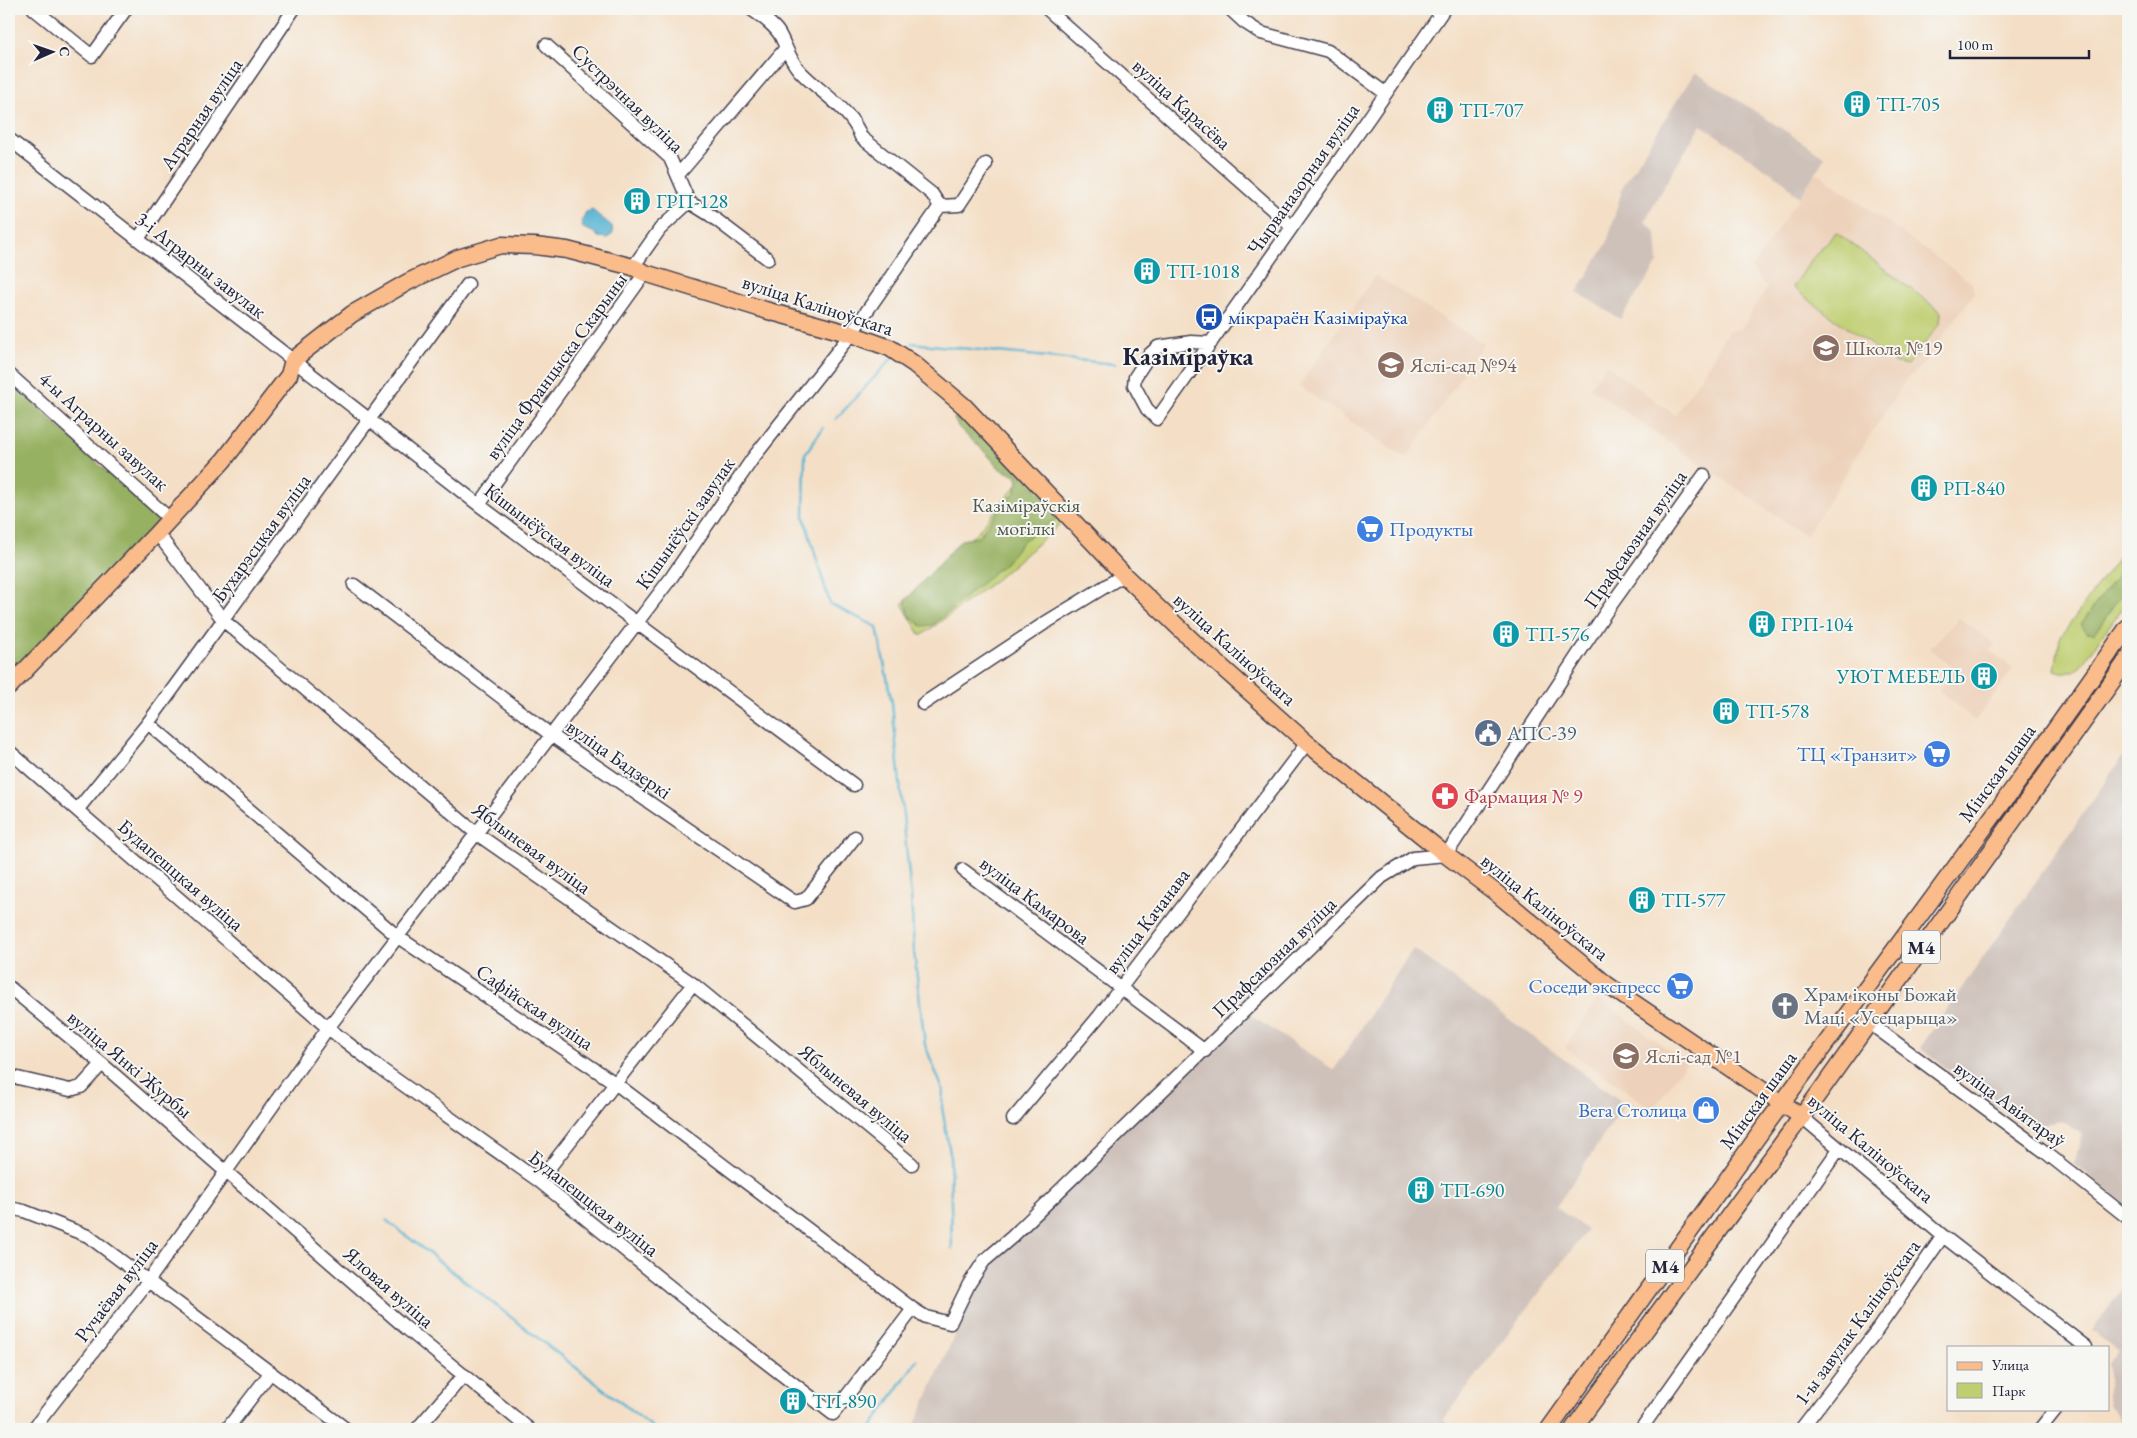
<svg xmlns="http://www.w3.org/2000/svg" width="2137" height="1438" viewBox="0 0 2137 1438" font-family="'EB Garamond',serif">
	<rect width="100%" height="100%" fill="#f6f6f2"/>
	<filter id="ink" filterUnits="userSpaceOnUse"><feTurbulence type="fractalNoise" baseFrequency=".02" numOctaves="2"/><feDisplacementMap in="SourceGraphic" scale="10" xChannelSelector="R" yChannelSelector="G"/><feConvolveMatrix kernelMatrix="1 2 1 2 8 2 1 2 1" color-interpolation-filters="sRGB"/></filter>
	<filter id="wash" filterUnits="userSpaceOnUse"><feTurbulence type="fractalNoise" baseFrequency=".0096" numOctaves="4" result="noise"/><feDisplacementMap in="SourceGraphic" scale="20" xChannelSelector="R" yChannelSelector="G"/><feGaussianBlur stdDeviation="1.12" result="paint"/><feColorMatrix in="noise" values="0 0 0 0 0 0 0 0 0 0 0 0 0 0 0 0 0 1.4 0 .05"/><feComposite in="paint" operator="in"/></filter>
	<g filter="url(#wash)">
		<rect width="100%" height="100%" fill="#f4dfc6"/>
		<path fill="#edd1ba" d="M1815,174h6l5,5 146,104 2,11 -57,77 -11,8 -100,157 -216,-148 16,-23 69,50 32,-47 21,-37 13,-2 26,-41 -16,-20z
			M1375,275l108,69 -77,115 -107,-73z
			M1959,618l36,26 -5,7 23,17 -38,53 -36,-31 14,-22 -23,-20z
			M1598,998l88,65 -33,46 -88,-61z"/>
		<path fill="#cec1ba" d="M1695,72l130,85 -25,40 -7,-5 -7,-9 -85,-58 -43,71 -13,25 11,12 2,30 -38,56 -43,-27 30,-49 16,-57z
			M2128,749v457l-54,-42 8,-30 -19,-13 -37,6 -106,-79z
			M1413,949l212,155 -69,103 31,23 -144,190 12,9h-542l77,-174 257,-242 87,57z
			M2128,1280v149l-20,-23v-43l10,-12 -26,-20z"/>
		<path fill="#bfce70" stroke="#707856" d="M1836,232l105,80 -1,11 -26,35 -7,7 -11,-2 -90,-65 -13,-11 19,-28z
			M1026,474l41,44 -71,62 -75,56 -19,-32 76,-73z
			M2128,543v57l-48,67c-9,6 -14,7 -25,3l5,-32z"/>
		<path fill="#97b162" stroke="#5c6a4e" d="M9,380l150,141 -150,160z
			M959,412l98,99 -2,9 -31,20 -19,23 -72,62 -11,1 -12,-9 -5,-16 56,-61 17,-3 28,-36 9,-8 3,-12 -2,-5 -16,-7 -14,-16 -27,-25 -5,-9z
			M2128,560v25l-33,48 -9,-1 -5,-8z"/>
		<path fill="#54b2d2" stroke="#3b6a86" d="M592,210l20,16 1,8 -6,4 -9,-1 -3,-4 -12,-5 -2,-6 5,-10z"/>
		<g fill="none" stroke-linecap="round" stroke-linejoin="round">
			<path stroke="#54b2d2" stroke-width="2.5" d="M912,343l203,21
				M836,419l55,-60
				M823,428l-18,26 -1,63 26,87 47,23 15,76 19,193 3,55 11,94 18,45 -1,18 8,45 2,96
				M386,1220l269,209
				M870,1429l47,-69"/>
		</g>
	</g>
	<g filter="url(#ink)">
		<g fill="none" stroke-linecap="round" stroke-linejoin="round">
			<g stroke="#423e50" stroke-width="15">
				<path id="minor" d="M34,9l58,47 34,-47
					M751,9c9,7 23,15 29,26 6,11 9,23 18,34 19,22 53,39 63,68l71,57 8,12
					M1047,9l245,218
					M1230,9l14,13 17,11 67,18 57,42
					M546,45l124,113 19,44 21,13 58,44
					M9,139l470,366 375,280
					M678,175l107,-126
					M138,239l156,-230
					M633,267l27,-38 29,-27
					M1211,343l-20,-1 -33,5 -8,7 -15,23 -1,8 13,24 10,10 214,-304 73,-106
					M9,374l161,145
					M479,505l166,-232
					M157,533l67,88 253,213 216,150 219,180
					M354,585l197,150 239,164 5,3 11,-3 49,-62
					M923,704l122,-81 79,-48
					M148,723l250,214 217,146 298,226
					M9,751l319,277 53,41 158,112 181,146 113,87 80,-105 13,8 24,6 19,-39 15,-23 28,-24 370,-360 31,-19 33,-3 160,-243 98,-137
					M78,809l70,-86 320,-439
					M963,870l242,181
					M9,987l93,77 304,264 123,101
					M1868,1022l177,130 83,66
					M9,1076l61,14 11,-3 21,-23
					M1802,1117l141,119 143,111
					M1013,1119l87,-104 207,-272
					M539,1181l154,-197
					M9,1208l15,3 64,25 258,193
					M33,1429l116,-149 179,-252 343,-450 82,-120 98,-124 89,-128 19,-1 27,-41
					M227,1429l44,-57
					M417,1429l47,-54
					M1641,1429l198,-280
					M1801,1429l76,-99 66,-94
					M2040,1429l16,-20"/>
			</g>
			<g stroke="#423e50" stroke-width="19">
				<path id="major" d="M9,687l148,-154 67,-73 65,-85 4,-15 59,-46 56,-32 50,-24 43,-13 34,1 32,4 66,17 12,6 120,37 86,24 39,14 24,16 50,42 160,169 74,71 109,97 139,112 49,37 111,92 196,133
					M1549,1429l214,-300 252,-343 113,-159
					M1573,1429l246,-336 309,-434"/>
			</g>
			<use href="#minor" stroke="#fff" stroke-width="12"/>
			<use href="#major" stroke="#fabc8b" stroke-width="16"/>
		</g>
	</g>
	<defs>
		<g id="building-disc" transform="scale(1.4375)"><circle r="9.5" fill="#0f9aa8" stroke="#f6f6f2"/><path d="M-4-6H4V6H1V3H-1V6H-4ZM-2.5-4.3h1.7v1.8h-1.7ZM.8-4.3h1.7v1.8H.8ZM-2.5-1h1.7V.8h-1.7ZM.8-1h1.7V.8H.8Z" fill="#fff"/></g>
		<g id="bus-disc" transform="scale(1.4375)"><circle r="9.5" fill="#1a4fb4" stroke="#f6f6f2"/><path d="M-5-6H5V4H4V6H2V4H-2V6H-4V4H-5ZM-3.5-4V0h7V-4ZM-3.5 1.2v1.5H-2V1.2ZM2 1.2v1.5H3.5V1.2Z" fill="#fff"/></g>
		<g id="school-disc" transform="scale(1.4375)"><circle r="9.5" fill="#8d6e63" stroke="#f6f6f2"/><path d="M0-5L7-2L0 1L-7-2ZM-4 1L0 2.5L4 1V4Q0 6-4 4Z" fill="#fff"/></g>
		<g id="supermarket-disc" transform="scale(1.4375)"><circle r="9.5" fill="#3f7fe0" stroke="#f6f6f2"/><path d="M-6-5.5h2.5l.6 2H6L4.5 2H-2.5L-4.4-4H-6ZM-1.5 3.2a1.3 1.3 0 1 0 .1 0ZM3 3.2a1.3 1.3 0 1 0 .1 0Z" fill="#fff"/></g>
		<g id="civic-disc" transform="scale(1.4375)"><circle r="9.5" fill="#5c6f8a" stroke="#f6f6f2"/><path d="M-.6-6.5H3V-4.5H.6V-3L4-1V1h2V6H-6V1h2V-1L-.6-3ZM-1.2 2.5V6h2.4V2.5Z" fill="#fff"/></g>
		<g id="pharmacy-disc" transform="scale(1.4375)"><circle r="9.5" fill="#e0444e" stroke="#f6f6f2"/><path d="M-2-6h4v4h4v4h-4v4h-4v-4h-4v-4h4Z" fill="#fff"/></g>
		<g id="church-disc" transform="scale(1.4375)"><circle r="9.5" fill="#6b7280" stroke="#f6f6f2"/><path d="M-1.2-6h2.4v3.5h3.3v2.4h-3.3V6h-2.4V-.1h-3.3v-2.4h3.3Z" fill="#fff"/></g>
		<g id="shop-disc" transform="scale(1.4375)"><circle r="9.5" fill="#3f7fe0" stroke="#f6f6f2"/><path d="M-5-2.5h2.3a2.7 3.5 0 0 1 5.4 0H5L5.5 6h-11ZM-1.5-2.5h3a1.5 2.3 0 0 0-3 0Z" fill="#fff"/></g>
	</defs>
	<g fill-rule="evenodd">
		<use href="#building-disc" x="1857" y="104"/>
		<use href="#building-disc" x="1440" y="110"/>
		<use href="#building-disc" x="637" y="201"/>
		<use href="#building-disc" x="1147" y="271"/>
		<use href="#bus-disc" x="1209" y="317"/>
		<use href="#school-disc" x="1826" y="348"/>
		<use href="#school-disc" x="1391" y="365"/>
		<use href="#building-disc" x="1924" y="488"/>
		<use href="#supermarket-disc" x="1370" y="529"/>
		<use href="#building-disc" x="1762" y="624"/>
		<use href="#building-disc" x="1506" y="634"/>
		<use href="#building-disc" x="1984" y="676"/>
		<use href="#building-disc" x="1726" y="711"/>
		<use href="#civic-disc" x="1488" y="733"/>
		<use href="#supermarket-disc" x="1937" y="754"/>
		<use href="#pharmacy-disc" x="1445" y="796"/>
		<use href="#building-disc" x="1642" y="900"/>
		<use href="#supermarket-disc" x="1680" y="986"/>
		<use href="#church-disc" x="1785" y="1006"/>
		<use href="#school-disc" x="1626" y="1056"/>
		<use href="#shop-disc" x="1706" y="1110"/>
		<use href="#building-disc" x="1421" y="1190"/>
		<use href="#building-disc" x="793" y="1401"/>
	</g>
	<g text-anchor="middle" stroke-width="4" stroke-linejoin="round" paint-order="stroke">
		<g fill="#f6f6f2" stroke="#626272" stroke-width="1">
			<rect x="1902" y="930.5" width="38" height="33" rx="4"/>
			<rect x="1646" y="1249.5" width="38" height="33" rx="4"/>
		</g>
		<g font-size="19" font-weight="bold" fill="#22223b">
			<text x="1921" y="954">М4</text>
			<text x="1665" y="1273">М4</text>
		</g>
		<g font-size="20" fill="#22223b" stroke="#f6f6f2">
			<text transform="translate(628 98) rotate(44)" y="7">Сустрэчная вуліца</text>
			<text transform="translate(1182 104) rotate(42)" y="7">вуліца Карасёва</text>
			<text transform="translate(201 114) rotate(-56)" y="7">Аграрная вуліца</text>
			<text transform="translate(1303 179) rotate(-55)" y="7">Чырваназорная вуліца</text>
			<text transform="translate(201 265) rotate(38)" y="7">3-і Аграрны завулак</text>
			<text transform="translate(818 305) rotate(18)" y="7">вуліца Каліноўскага</text>
			<text transform="translate(556 366) rotate(-54)" y="7">вуліца Францыска Скарыны</text>
			<text transform="translate(104 431) rotate(42)" y="7">4-ы Аграрны завулак</text>
			<text transform="translate(685 523) rotate(-55)" y="7">Кішынёўскі завулак</text>
			<text transform="translate(550 535) rotate(37)" y="7">Кішынёўская вуліца</text>
			<text transform="translate(261 538) rotate(-54)" y="7">Бухарэсцкая вуліца</text>
			<text transform="translate(1635 539) rotate(-55)" y="7">Прафсаюзная вуліца</text>
			<text transform="translate(1235 649) rotate(42)" y="7">вуліца Каліноўскага</text>
			<text transform="translate(619 759) rotate(35)" y="7">вуліца Бадзеркі</text>
			<text transform="translate(1997 773) rotate(-54)" y="7">Мінская шаша</text>
			<text transform="translate(532 848) rotate(36)" y="7">Яблыневая вуліца</text>
			<text transform="translate(181 875) rotate(41)" y="7">Будапешцкая вуліца</text>
			<text transform="translate(1035 900) rotate(37)" y="7">вуліца Камарова</text>
			<text transform="translate(1545 907) rotate(39)" y="7">вуліца Каліноўскага</text>
			<text transform="translate(1147 921) rotate(-53)" y="7">вуліца Качанава</text>
			<text transform="translate(1274 957) rotate(-44)" y="7">Прафсаюзная вуліца</text>
			<text transform="translate(535 1007) rotate(34)" y="7">Сафійская вуліца</text>
			<text transform="translate(130 1064) rotate(40)" y="7">вуліца Янкі Журбы</text>
			<text transform="translate(856 1093) rotate(40)" y="7">Яблыневая вуліца</text>
			<text transform="translate(1758 1100) rotate(-54)" y="7">Мінская шаша</text>
			<text transform="translate(2010 1104) rotate(36)" y="7">вуліца Авіятараў</text>
			<text transform="translate(1871 1148) rotate(40)" y="7">вуліца Каліноўскага</text>
			<text transform="translate(594 1203) rotate(38)" y="7">Будапешцкая вуліца</text>
			<text transform="translate(389 1287) rotate(41)" y="7">Яловая вуліца</text>
			<text transform="translate(116 1290) rotate(-53)" y="7">Ручаёвая вуліца</text>
			<text transform="translate(1857 1322) rotate(-54)" y="7">1-ы завулак Каліноўскага</text>
		</g>
		<g font-size="20" fill="#0d838f" stroke="#f6f6f2" text-anchor="start">
			<text x="1876" y="111">ТП-705</text>
			<text x="1459" y="117">ТП-707</text>
			<text x="656" y="208">ГРП-128</text>
			<text x="1166" y="278">ТП-1018</text>
			<text x="1943" y="495">РП-840</text>
			<text x="1781" y="631">ГРП-104</text>
			<text x="1525" y="641">ТП-576</text>
			<text x="1965" y="683" text-anchor="end">УЮТ МЕБЕЛЬ</text>
			<text x="1745" y="718">ТП-578</text>
			<text x="1661" y="907">ТП-577</text>
			<text x="1440" y="1197">ТП-690</text>
			<text x="812" y="1408">ТП-890</text>
		</g>
		<g font-size="20" fill="#164399" stroke="#f6f6f2" text-anchor="start">
			<text x="1228" y="324">мікрараён Казіміраўка</text>
		</g>
		<g font-size="20" fill="#785e54" stroke="#f6f6f2" text-anchor="start">
			<text x="1845" y="355">Школа №19</text>
			<text x="1410" y="372">Яслі-сад №94</text>
			<text x="1645" y="1063">Яслі-сад №1</text>
		</g>
		<g font-size="20" fill="#51564b" stroke="#f6f6f2">
			<text x="1026" y="512">Казіміраўскія<tspan x="1026" dy="23">могілкі</tspan></text>
		</g>
		<g font-size="20" fill="#366cbe" stroke="#f6f6f2" text-anchor="end">
			<text x="1389" y="536" text-anchor="start">Продукты</text>
			<text x="1918" y="761">ТЦ «Транзит»</text>
			<text x="1661" y="993">Соседи экспресс</text>
			<text x="1687" y="1117">Вега Столица</text>
		</g>
		<g font-size="20" fill="#4e5e75" stroke="#f6f6f2" text-anchor="start">
			<text x="1507" y="740">АПС-39</text>
		</g>
		<g font-size="20" fill="#be3a42" stroke="#f6f6f2" text-anchor="start">
			<text x="1464" y="803">Фармация № 9</text>
		</g>
		<g font-size="20" fill="#5b616d" stroke="#f6f6f2" text-anchor="start">
			<text x="1804" y="1001">Храм іконы Божай<tspan x="1804" dy="23">Маці «Усецарыца»</tspan></text>
		</g>
		<g font-size="25" font-weight="bold" fill="#22223b" stroke="#f6f6f2">
			<text x="1188" y="365">Казіміраўка</text>
		</g>
	</g>
	<rect width="2137" height="1438" fill="none" stroke="#f6f6f2" stroke-width="30"/>
	<rect x="1947" y="1346" width="162" height="65" fill="#f6f6f2" stroke="#a1a1a9"/>
	<rect x="1957" y="1362" width="25" height="8" fill="#fabc8b" stroke="#a1a1a9"/>
	<text x="1992" y="1370" font-size="15" fill="#22223b">Улица</text>
	<rect x="1957" y="1383" width="25" height="15" fill="#bfce70" stroke="#a1a1a9"/>
	<text x="1992" y="1396" font-size="15" fill="#22223b">Парк</text>
	<g transform="translate(52 52) rotate(88)" stroke="#f6f6f2" stroke-width="4" paint-order="stroke">
	<path d="M0-4L9 19L0 12L-9 19Z" fill="#22223b"/>
	<text y="-8" font-size="14" font-weight="bold" text-anchor="middle" fill="#22223b">С</text>
	</g>
	<path d="M1950 50v8h139v-8" fill="none" stroke="#22223b" stroke-width="2.5"/>
	<text x="1957" y="50" font-size="15" fill="#22223b" stroke="#f6f6f2" stroke-width="4" paint-order="stroke">100 m</text>
</svg>
